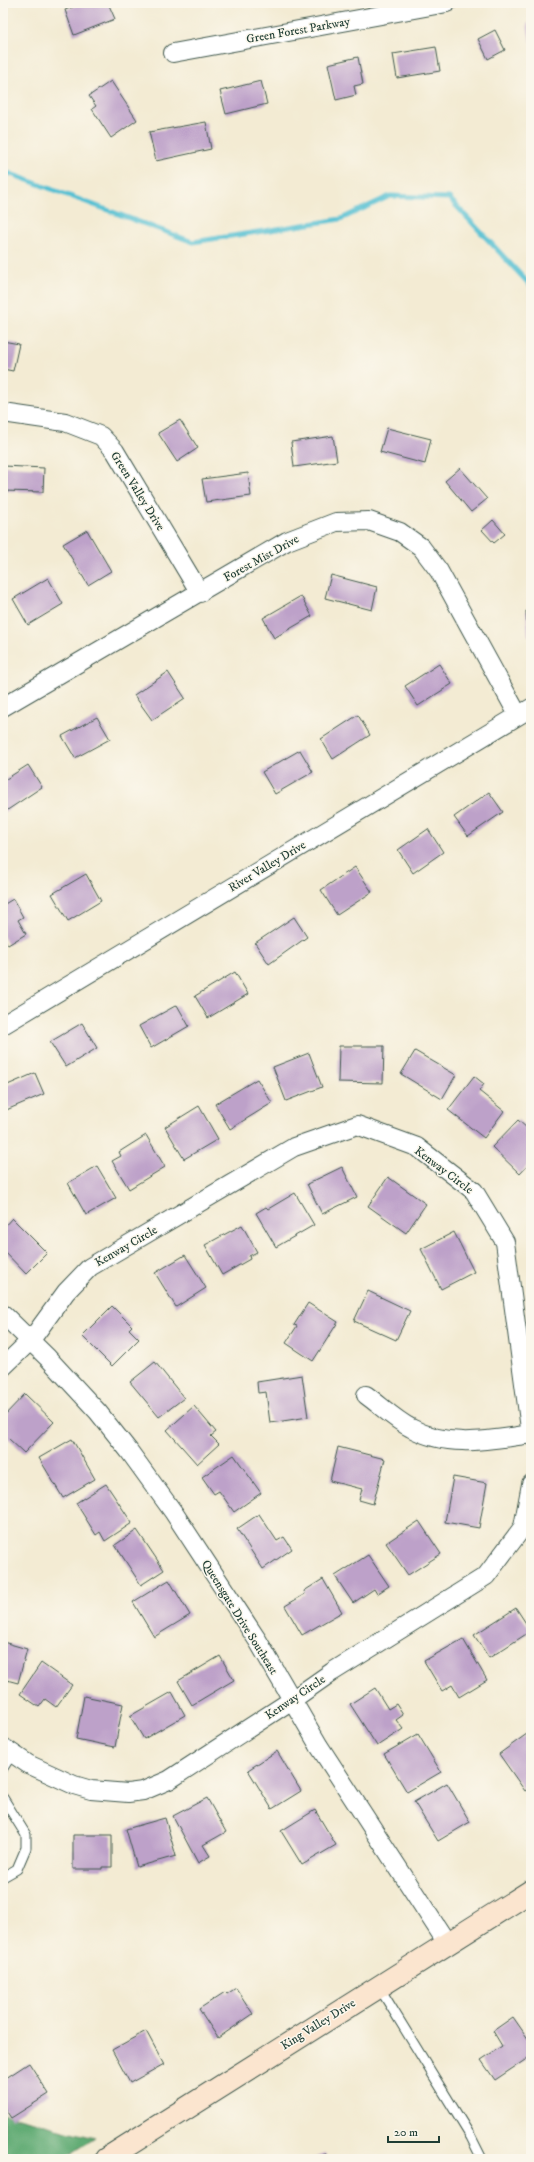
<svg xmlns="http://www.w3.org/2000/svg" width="534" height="2162" viewBox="0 0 534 2162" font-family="'IM FELL DW Pica',serif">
	<rect width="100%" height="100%" fill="#fbf7ec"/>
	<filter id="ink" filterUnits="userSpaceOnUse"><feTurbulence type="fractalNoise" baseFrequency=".025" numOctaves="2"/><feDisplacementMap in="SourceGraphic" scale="8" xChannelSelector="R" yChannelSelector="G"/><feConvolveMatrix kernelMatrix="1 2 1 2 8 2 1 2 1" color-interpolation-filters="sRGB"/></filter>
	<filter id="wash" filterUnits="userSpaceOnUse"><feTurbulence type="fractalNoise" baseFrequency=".012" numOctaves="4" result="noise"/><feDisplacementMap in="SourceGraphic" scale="16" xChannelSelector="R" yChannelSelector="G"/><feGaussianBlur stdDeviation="0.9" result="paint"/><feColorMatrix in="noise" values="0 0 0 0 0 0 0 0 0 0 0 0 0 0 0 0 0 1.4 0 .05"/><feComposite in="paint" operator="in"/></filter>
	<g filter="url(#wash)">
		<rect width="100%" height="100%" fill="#f3ebd3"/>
		<path fill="#62ac74" stroke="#407454" d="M3,2114l92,24 -32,21h-60z"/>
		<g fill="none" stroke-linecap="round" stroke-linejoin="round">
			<path stroke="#58c1d3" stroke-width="5" d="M3,171l190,71 148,-23 49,-23 59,2 82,88"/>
		</g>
		<g id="blocks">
			<path fill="#bda1c9" d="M83,3h25l7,16 -41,16 -9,-25z
				M531,23v18l-1,1 -3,-18z
				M495,30l10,20 -17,9 -10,-20z
				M436,47l4,24 -43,7 -4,-24z
				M358,57l5,27 -9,2 2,9 -20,5 -8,-36z
				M111,81l26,39 -26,18 -19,-29 4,-3 -7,-10z
				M261,81l6,23 -41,10 -6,-23z
				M206,122l5,27 -55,12 -7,-29z
				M3,341l16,3 -6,27 -10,-2z
				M180,420l18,28 -21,14 -19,-29z
				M387,428l44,11 -6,25 -45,-12z
				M333,436l4,25 -43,6 -3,-25z
				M4,466l40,2 -1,24 -40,-1z
				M460,468l27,31 -16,13 -26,-31z
				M248,473l3,23 -45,6 -4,-23z
				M493,520l12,14 -11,9 -12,-13z
				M87,530l24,41 -23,14 -25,-41z
				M331,575l46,12 -5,23 -47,-12z
				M48,578l15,26 -35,21 -15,-26z
				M301,596l11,20 -38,22 -11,-20z
				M526,611h5v24l-3,1z
				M439,664l13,20 -34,22 -13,-20z
				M168,672l17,26 -33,22 -18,-25z
				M358,715l12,20 -37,24 -12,-20z
				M97,717l13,22 -35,19 -13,-22z
				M300,750l13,22 -38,22 -13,-22z
				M28,765l14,22 -39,26v-32z
				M489,792l14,20 -35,24 -14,-19z
				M428,829l15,23 -30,21 -15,-23z
				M355,867l17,25 -35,23 -16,-25z
				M86,874l15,27 -33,20 -16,-27z
				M13,899l10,18 -5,3 8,14 -18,11 -5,-9v-31z
				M294,917l13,20 -38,27 -14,-21z
				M235,972l13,22 -40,24 -13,-22z
				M177,1005l12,21 -38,22 -12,-22z
				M82,1023l15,25 -31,19 -16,-25z
				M339,1046h45l-1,37 -45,-1z
				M415,1051l41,24 -14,24 -41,-25z
				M309,1053l13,34 -36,14 -13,-34z
				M35,1073l9,21 -40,17 -1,-24z
				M474,1076l10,8 -5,7 25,20 -20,27 -36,-28z
				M257,1079l15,24 -42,26 -15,-25z
				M199,1106l19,33 -34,20 -19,-32z
				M518,1120l10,9 3,-3v36l-11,12 -28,-27z
				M146,1135l19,32 -36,22 -17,-28 9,-5 -2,-4z
				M97,1166l19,32 -30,17 -18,-32z
				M342,1167l15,30 -35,17 -15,-30z
				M388,1177l38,27 -20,29 -38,-27z
				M295,1193l19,32 -38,22 -20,-34 10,-6 2,2z
				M12,1218l35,35 -21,21 -23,-24v-22z
				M242,1225l15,27 -8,4 1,3 -28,16 -17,-30z
				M454,1232l20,40 -33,17 -20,-40z
				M185,1255l21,33 -30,19 -21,-34z
				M368,1291l42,20 -14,29 -42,-19z
				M308,1303l30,19 -25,39 -27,-18 11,-17 -3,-1z
				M112,1306l20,20 -3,3 10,10 -27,27 -30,-30z
				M155,1362l29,36 -25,19 -29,-35z
				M302,1375l6,42 -38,6 -4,-31 -8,1 -1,-11z
				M25,1394l29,28 -30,31 -16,-15 -5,5v-26z
				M194,1406l22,26 -5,4 8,8 -22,20 -30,-34z
				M72,1439l23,40 -32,19 -24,-40z
				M338,1447l47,12 -12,45 -14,-4 3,-11 -32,-8z
				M234,1455l27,38 -27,19 -15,-21 -5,3 -12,-17z
				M453,1477l34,6 -8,45 -34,-6z
				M106,1484l26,39 -27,18 -5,-9 -4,3 -20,-32z
				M259,1514l18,27 7,-4 8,12 -29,20 -26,-40z
				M419,1521l22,33 -33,21 -22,-32z
				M137,1530l27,40 -23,15 -26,-40z
				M368,1555l21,31 -12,8 -3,-5 -21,14 -18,-27z
				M323,1579l19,33 -40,23 -17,-29 20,-12 -1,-3z
				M169,1580l21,35 -36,22 -21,-35z
				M516,1608l15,23 -42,27 -15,-23z
				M463,1639l24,41 -28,17 -7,-12 -10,6 -18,-30z
				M3,1642l24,7 -9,34 -15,-4z
				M220,1656l14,24 -42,25 -14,-24z
				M41,1663l31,22 -16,22 -11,-8 -6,8 -19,-13z
				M375,1688l13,21 8,-5 7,11 -7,5 7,9 -26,17 -27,-42z
				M172,1692l13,23 -41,24 -14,-23z
				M84,1696l39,8 -8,43 -39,-8z
				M531,1731v56l-6,4 -26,-37z
				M418,1734l23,38 -34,20 -23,-38z
				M277,1751l24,40 -29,18 -24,-39z
				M447,1783l23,39 -32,19 -24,-39z
				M207,1798l19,34 -23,13 7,11 -12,7 -25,-47z
				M315,1810l21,35 -34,20 -21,-34z
				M165,1818l11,38 -39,11 -11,-38z
				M73,1835h39v32h-10v2h-29z
				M236,1988l17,26 -35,24 -19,-29 26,-17 2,2z
				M513,2017l18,26v13l-36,24 -14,-20 21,-14 -9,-15z
				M146,2031l18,33 -34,19 -18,-33z
				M29,2063l20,31 -38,24 -8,-12v-26z
				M326,2154l1,5h-16z"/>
		</g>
	</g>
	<g filter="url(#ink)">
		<use href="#blocks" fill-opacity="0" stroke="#3f574c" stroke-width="1"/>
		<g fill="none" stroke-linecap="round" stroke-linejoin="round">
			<g stroke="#3f574c" stroke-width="11">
				<path id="lane" d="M3,1768l9,-14
					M3,1798l23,37v13l-9,21 -14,8
					M379,1987l92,150 11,22"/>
			</g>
			<g stroke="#3f574c" stroke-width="20">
				<path id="street" d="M173,53l274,-50
					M3,413l62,9 36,14 14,15 85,142
					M3,707l284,-166 49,-19 33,-1 31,11 21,15 18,24 79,144
					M3,1025l528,-317
					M3,1314l45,44 50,54 31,39 45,62 84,128 61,105 128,197
					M3,1367l28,-27 35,-48 24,-25 204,-120 63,-22 60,22 57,44 31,51 26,194
					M366,1395c14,10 29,25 45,33 39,21 77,12 120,6
					M3,1747l25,17 46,21 17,5 37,3 15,-2 26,-11 123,-80 40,-28 154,-96 37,-49 8,-43"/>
			</g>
			<g stroke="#3f574c" stroke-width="24">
				<path id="secondary" d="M106,2159l425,-268"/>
			</g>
			<use href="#lane" stroke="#fff" stroke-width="9"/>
			<use href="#street" stroke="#fff" stroke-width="18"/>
			<use href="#secondary" stroke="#fbe5cf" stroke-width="22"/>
		</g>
	</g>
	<g text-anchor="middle" stroke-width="3" stroke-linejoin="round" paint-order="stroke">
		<g font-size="12" fill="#1f3d34" stroke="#fbf7ec">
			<text transform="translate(298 30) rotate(-10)" y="4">Green Forest Parkway</text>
			<text transform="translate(138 491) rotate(58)" y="4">Green Valley Drive</text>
			<text transform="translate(261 558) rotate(-29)" y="4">Forest Mist Drive</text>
			<text transform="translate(267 866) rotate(-31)" y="4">River Valley Drive</text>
			<text transform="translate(444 1170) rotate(37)" y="4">Kenway Circle</text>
			<text transform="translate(126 1246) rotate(-30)" y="4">Kenway Circle</text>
			<text transform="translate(240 1617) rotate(58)" y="4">Queensgate Drive Southeast</text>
			<text transform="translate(295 1697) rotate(-34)" y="4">Kenway Circle</text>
			<text transform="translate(318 2024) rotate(-32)" y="4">King Valley Drive</text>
		</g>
	</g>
	<rect width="534" height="2162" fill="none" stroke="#fbf7ec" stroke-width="16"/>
	<path d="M388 2136v6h51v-6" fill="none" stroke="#1f3d34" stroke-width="2"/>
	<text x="394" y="2136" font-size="12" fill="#1f3d34" stroke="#fbf7ec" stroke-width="3" paint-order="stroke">20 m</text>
</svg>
